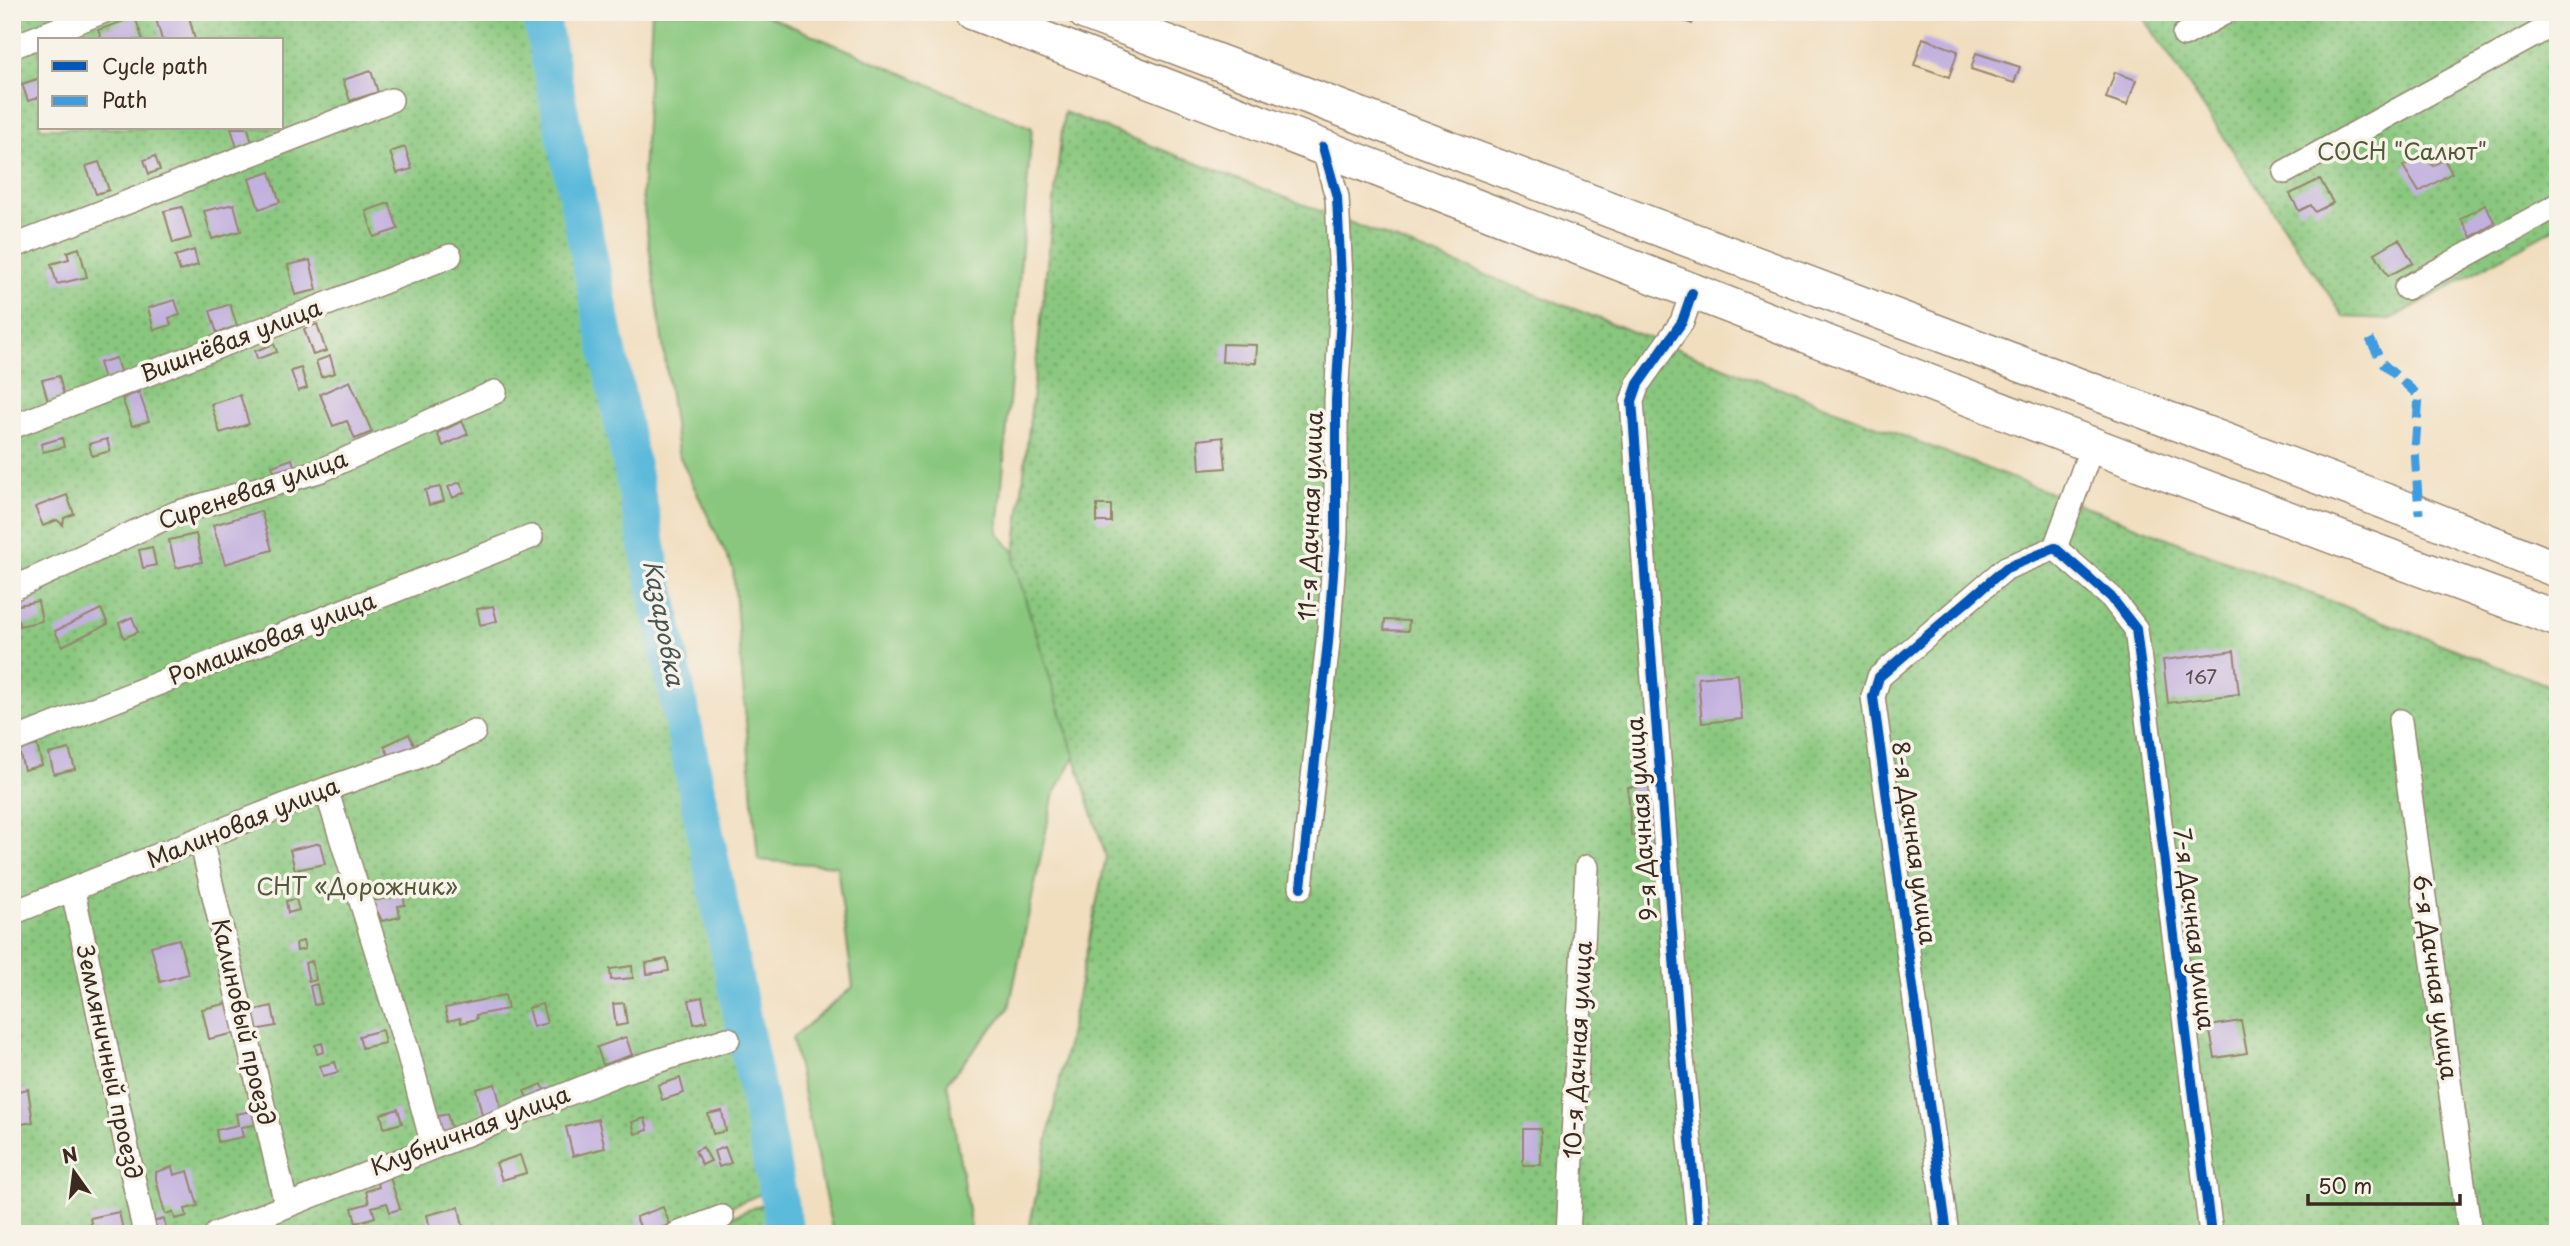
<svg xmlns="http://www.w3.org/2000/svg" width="2570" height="1246" viewBox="0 0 2570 1246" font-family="'Playpen Sans',sans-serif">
	<defs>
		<pattern id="garden-dots" width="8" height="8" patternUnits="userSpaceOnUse" patternTransform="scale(1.75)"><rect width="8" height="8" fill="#89c77e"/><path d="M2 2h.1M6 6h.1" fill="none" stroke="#71a267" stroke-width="1.8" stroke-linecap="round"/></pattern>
	</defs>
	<rect width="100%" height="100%" fill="#f7f3e8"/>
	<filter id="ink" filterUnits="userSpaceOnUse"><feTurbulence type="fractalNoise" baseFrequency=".0143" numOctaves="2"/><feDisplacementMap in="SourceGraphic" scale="14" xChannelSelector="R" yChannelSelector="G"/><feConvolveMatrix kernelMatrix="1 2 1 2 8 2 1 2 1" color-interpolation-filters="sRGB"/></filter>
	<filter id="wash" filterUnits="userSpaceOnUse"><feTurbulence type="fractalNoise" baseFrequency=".00686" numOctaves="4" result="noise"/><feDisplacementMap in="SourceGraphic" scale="28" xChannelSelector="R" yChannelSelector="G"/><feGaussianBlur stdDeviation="1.57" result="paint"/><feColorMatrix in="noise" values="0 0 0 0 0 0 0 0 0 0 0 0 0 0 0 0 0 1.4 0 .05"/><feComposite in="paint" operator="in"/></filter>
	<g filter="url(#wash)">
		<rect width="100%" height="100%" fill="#f1debf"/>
		<path fill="#89c77e" stroke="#62784e" stroke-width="2" d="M652,12h106l274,116 -34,405 57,66 34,131 -36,67 -44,211 -62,74 25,152h-139l-41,-196 61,-51 -16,-121 -79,-6 -25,-291 -55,-116 -36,-258z"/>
		<path fill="url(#garden-dots)" stroke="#62784e" stroke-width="2" fill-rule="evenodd" d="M12,12h518l241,1178 -109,44h-650zM40,40h242v88h-242z
			M2140,12h418v214l-167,93 -47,-2z
			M1064,112l1494,577v545h-1530l78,-377 -92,-294z
			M772,1200l7,34h-89z"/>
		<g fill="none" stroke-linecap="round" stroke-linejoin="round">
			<path stroke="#5cbadb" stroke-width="37" d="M540,12l246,1222"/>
		</g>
		<g id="blocks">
			<path fill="#c2b0de" d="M154,12h34l7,28h-33z
				M1669,12h28l-5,12 -24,-9z
				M135,17l8,23h-41l-4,-10z
				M1923,38l35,13 -9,26 -35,-12z
				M1976,53l44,14 -6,16 -43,-14z
				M371,71l7,21 -28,9 -7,-21z
				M2115,72l21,8 -9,25 -21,-7z
				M40,78v19l-12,4 -6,-17z
				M231,128h17l4,15 -15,5z
				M405,147l7,22 -15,4 -7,-21z
				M155,156l5,14 -11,4 -5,-14z
				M2421,156l3,4 4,-3 5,9 11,-7 8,14 -33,19 -16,-26z
				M99,162l10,28 -13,4 -10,-28z
				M270,172l10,30 -21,7 -10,-30z
				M2320,179l13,24 -18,9 -4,-7 -12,6 -9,-17z
				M389,203l9,26 -24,8 -8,-26z
				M234,204l7,27 -29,8 -8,-28z
				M2485,205l10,18 -24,14 -10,-18z
				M182,207l9,31 -18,5 -9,-32z
				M2399,239l14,24 -25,13 -13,-23z
				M79,248l8,29 -30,7 -6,-20 18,-5 -2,-7z
				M194,250l4,15 -18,6 -5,-15z
				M310,260l7,30 -22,5 -7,-30z
				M175,300l5,15 -11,3 2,7 -17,5 -6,-22z
				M230,304l7,22 -20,7 -7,-22z
				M317,324l9,27 -13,4 -9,-26z
				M274,344l3,8 -20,7 -2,-8z
				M1223,344l34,1 -1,18 -34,-1z
				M330,356l5,17 -14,4 -5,-16z
				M116,358l5,17 -17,4 -5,-16z
				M301,368l6,20 -9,3 -7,-20z
				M59,376l5,20 -16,5 -6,-21z
				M350,381l22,51 -17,7 -8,-18 -14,5 -13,-32z
				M139,392l10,29 -17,5 -10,-28z
				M240,395l9,29 -29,9 -9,-29z
				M462,421l6,13 -25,12 -6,-13z
				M1223,437l3,31 -26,2 -2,-30z
				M62,438l2,9 -21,5 -2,-8z
				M107,439l3,12 -18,5 -3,-12z
				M292,459l3,10 -19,7 -4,-10z
				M460,482l5,10 -12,6 -5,-11z
				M440,487l4,14 -15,4 -4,-15z
				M67,495l7,19 -10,4 -1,7 -6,-5 -14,6 -8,-19z
				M1097,505h14v17h-14z
				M261,511l11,39 -47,14 -12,-39z
				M196,534l6,28 -26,6 -7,-28z
				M152,547l4,18 -13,3 -4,-18z
				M17,557l5,19 -10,3v-21z
				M38,601l4,20 -23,5 -5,-20z
				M493,606l4,15 -17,4 -3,-16z
				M101,609l7,15 -46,22 -7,-15z
				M132,617l6,15 -14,6 -5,-15z
				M1385,620l24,1 -1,10 -24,-1z
				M2234,651l5,43 -71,9 -5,-43z
				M1738,674l4,45 -40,4 -4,-45z
				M409,734l7,15 -25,11 -7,-14z
				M37,745l5,20 -18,5 -5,-20z
				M69,749l6,20 -21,5 -5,-20z
				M1654,786l4,48 -27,2 -3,-49z
				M320,843l5,21 -30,6 -5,-20z
				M403,895l2,10 -7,1 2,11 -18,4 -10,-20z
				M296,899l3,11 -11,3 -2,-12z
				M179,939l9,35 -28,8 -9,-36z
				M303,941l2,8 -8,2 -1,-8z
				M667,959l2,12 -22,3 -1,-11z
				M312,961l4,19 -7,2 -4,-19z
				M632,966l1,12 -22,2 -1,-11z
				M317,984l4,20 -7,1 -4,-19z
				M505,995l3,14 -32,6 1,4 -16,4 -1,-5 -12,3 -3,-13z
				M702,997l5,24 -13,3 -5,-24z
				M229,1003l7,30 -27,6 -7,-30z
				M624,1003l3,21 -11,2 -3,-22z
				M542,1004l5,19 -14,4 -5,-19z
				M272,1006l4,20 -26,5 -4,-19z
				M2241,1021l6,32 -32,5 -6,-32z
				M382,1030l3,13 -23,5 -3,-12z
				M626,1037l6,18 -29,10 -6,-18z
				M322,1043l2,9 -7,2 -2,-9z
				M335,1062l3,10 -15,4 -3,-10z
				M680,1078l4,15 -22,7 -4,-15z
				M495,1084l7,26 -20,5 -6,-26z
				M542,1084l4,10 -18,6 -4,-9z
				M28,1089l5,33 -21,4v-34z
				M398,1109l4,14 -18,5 -3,-14z
				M252,1111l3,14 -14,2 2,10 -25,5 -2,-12 22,-5 -2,-11z
				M722,1111l4,20 -13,3 -5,-20z
				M447,1114l5,16 -16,4 -5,-16z
				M645,1118l3,12 -13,4 -3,-12z
				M598,1119l7,29 -32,8 -7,-29z
				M1523,1129h18v36h-18z
				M703,1147l8,14 -9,4 -7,-14z
				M725,1147l6,16 -12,4 -5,-16z
				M520,1155l6,18 -24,7 -6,-17z
				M172,1167l2,8 14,-4 10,35 -13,3 2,7 -12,3 -2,-7 -8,2 -9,-35v-7z
				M389,1174l11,35 -10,3 -3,-9 -15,4 3,10 -19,6 -4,-15 17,-5 -3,-12 13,-4 -3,-9z
				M459,1207l4,20 -32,7 -4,-19z
				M663,1207l7,18 -27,9 -7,-17z
				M119,1212l5,22h-31l-3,-16z
				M164,1219l3,15h-17l-2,-11z"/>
		</g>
	</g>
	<g filter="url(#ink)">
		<use href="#blocks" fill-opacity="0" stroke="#96846e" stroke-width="2"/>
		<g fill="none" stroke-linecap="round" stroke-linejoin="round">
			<g stroke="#96846e" stroke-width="26">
				<path id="minor" d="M2184,35l42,-23
					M12,47l90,-35
					M2285,172l273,-150
					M12,247l379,-147
					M2406,288l152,-83
					M1692,293l-10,29 -44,62 -6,17 48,636 19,197
					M12,427l438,-171
					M2055,548l56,49 25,32 75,605
					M2055,548l37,-102
					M12,589l164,-76 146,-43 173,-78
					M2400,721l70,513
					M12,741l519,-204
					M326,789l82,263 25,94
					M201,840l85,364
					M1301,887l27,-245 8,-109v-133l6,-100 -5,-103 -14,-50
					M73,891l72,343
					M12,913l314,-124 89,-31 59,-26
					M216,1234l409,-163 103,-32
					M677,1234l45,-17
					M1568,1234l19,-367
					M1947,1234l-74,-537 6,-20 127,-109 49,-20"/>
			</g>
			<g stroke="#96846e" stroke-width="38">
				<path id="highway" d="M973,12c528,203 1053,413 1585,607
					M1085,12l1334,502 139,56"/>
			</g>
			<use href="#minor" stroke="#fff" stroke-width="23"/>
			<use href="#highway" stroke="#fff" stroke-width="35"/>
			<path stroke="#3f9ce0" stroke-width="9" stroke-dasharray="18 9" stroke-linecap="butt" d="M2370,339l12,24 37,33 -4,54 4,64"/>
			<g stroke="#f7f3e8" stroke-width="15">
				<path id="cycleway" d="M1692,293l-10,29 -44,62 -6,17 48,636 19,197
					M1301,887l27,-245 8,-109v-133l6,-100 -5,-103 -14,-50
					M1947,1234l-74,-537 6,-20 127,-109 49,-20 56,49 25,32 75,605"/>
			</g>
			<use href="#cycleway" stroke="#0057b8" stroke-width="10"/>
		</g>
	</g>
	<g text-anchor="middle" stroke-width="7" stroke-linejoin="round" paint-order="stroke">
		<g font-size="19" fill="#5d4c4e">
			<text x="2201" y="684">167</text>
		</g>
		<g font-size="23" fill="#52593b" stroke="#f7f3e8">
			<text x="2402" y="160">СОСН "Салют"</text>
			<text x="357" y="895">СНТ «Дорожник»</text>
		</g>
		<g font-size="23" fill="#3b2a1e" stroke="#f7f3e8">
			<text transform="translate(231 341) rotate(-21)" y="8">Вишнёвая улица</text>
			<text transform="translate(253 490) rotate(-19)" y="8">Сиреневая улица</text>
			<text transform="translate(1311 516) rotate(-88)" y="8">11-я Дачная улица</text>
			<text transform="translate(272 639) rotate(-21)" y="8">Ромашковая улица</text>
			<text transform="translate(1642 819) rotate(-94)" y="8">9-я Дачная улица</text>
			<text transform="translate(243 823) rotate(-22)" y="8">Малиновая улица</text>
			<text transform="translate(1914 843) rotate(82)" y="8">8-я Дачная улица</text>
			<text transform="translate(2194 929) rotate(83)" y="8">7-я Дачная улица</text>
			<text transform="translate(2435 977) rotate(82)" y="8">6-я Дачная улица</text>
			<text transform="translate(243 1022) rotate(77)" y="8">Калиновый проезд</text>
			<text transform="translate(1578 1050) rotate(-87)" y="8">10-я Дачная улица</text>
			<text transform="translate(109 1062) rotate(78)" y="8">Земляничный проезд</text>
			<text transform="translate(470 1131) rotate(-21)" y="8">Клубничная улица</text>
		</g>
		<g font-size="24" font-style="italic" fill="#455557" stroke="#f7f3e8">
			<text transform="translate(663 623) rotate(79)" y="8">Казаровка</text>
		</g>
	</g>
	<rect width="2570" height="1246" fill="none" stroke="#f7f3e8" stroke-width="42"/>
	<rect x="38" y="38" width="245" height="91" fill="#f7f3e8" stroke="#aca397" stroke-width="2"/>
	<rect x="52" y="61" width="35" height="10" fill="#0057b8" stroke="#aca397" stroke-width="2"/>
	<text x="102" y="74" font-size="21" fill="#3b2a1e">Cycle path</text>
	<rect x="52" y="96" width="35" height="10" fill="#3f9ce0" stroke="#aca397" stroke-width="2"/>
	<text x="102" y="108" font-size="21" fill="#3b2a1e">Path</text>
	<g transform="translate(74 1172) rotate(346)" stroke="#f7f3e8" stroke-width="5" paint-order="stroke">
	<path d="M0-5L12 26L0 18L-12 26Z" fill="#3b2a1e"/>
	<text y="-10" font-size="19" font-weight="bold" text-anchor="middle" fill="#3b2a1e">N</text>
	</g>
	<path d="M2308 1194v10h152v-10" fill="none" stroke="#3b2a1e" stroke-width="3.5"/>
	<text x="2318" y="1194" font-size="21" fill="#3b2a1e" stroke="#f7f3e8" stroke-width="5" paint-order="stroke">50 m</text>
</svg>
